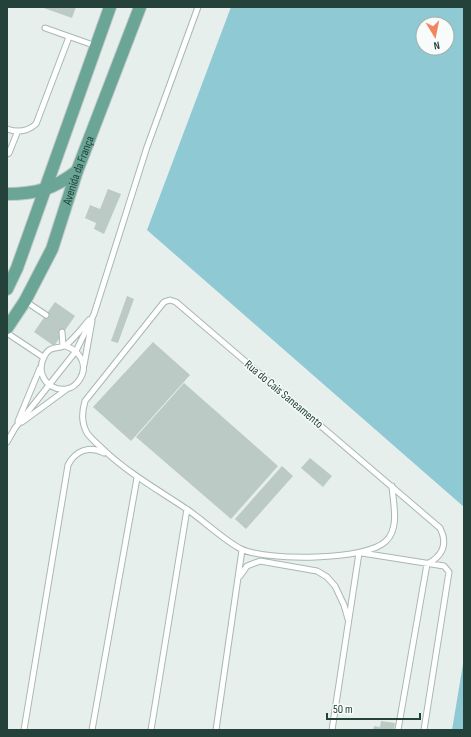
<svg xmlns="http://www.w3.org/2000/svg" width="471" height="737" viewBox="0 0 471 737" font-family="'Sofia Sans Condensed',sans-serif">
	<rect width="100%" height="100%" fill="#e6efeb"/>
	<path fill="#8ec9d4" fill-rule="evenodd" d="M231,7h233v500l-317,-277zM423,24h24v24h-24z
		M464,658v72h-12z"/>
	<path fill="#bbcac4" d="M41,7h35l-4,11z
		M108,189l13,5 -17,40 -10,-5 2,-6 -11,-5 5,-13 10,4z
		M127,296l7,3 -16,44 -7,-2z
		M55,302l20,14 -21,30 -20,-14z
		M153,342l37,33 -59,66 -38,-34z
		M184,383l94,83 -47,53 -95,-82z
		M310,458l22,18 -9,11 -22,-19z
		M282,466l11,10 -47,53 -11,-10z
		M381,721l14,2 -1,7h-21l1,-4 6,1z"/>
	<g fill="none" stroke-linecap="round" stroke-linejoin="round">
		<g stroke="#a8b8b2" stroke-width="7">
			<path id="service" d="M45,28l51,18
				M7,129c11,4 20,3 29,-5l33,-87
				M7,154l2,-1 8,-20
				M25,301l21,14
				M62,332l1,14
				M7,333l36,24
				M65,346c14,4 24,18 15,33 -14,23 -49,4 -36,-22 6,-13 15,-7 22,-12 9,-7 16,-17 23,-25
				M84,365l8,-44
				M18,421l22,-53
				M22,422l45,-33
				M7,442l8,-14 61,-77 18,-37 53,-167 51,-140
				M392,486c1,17 8,42 -6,55 -19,20 -120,20 -145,8 -16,-8 -37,-28 -53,-39 -28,-19 -57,-35 -82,-58 -6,-6 -14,-12 -19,-19 -6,-11 -5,-21 -2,-32l79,-99 6,-2 6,2 264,226c8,16 3,28 -13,36l-29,166
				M362,553l82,13 5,6 -25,158
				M240,576l7,-10 13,-5 57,10 10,6 8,9 9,19 4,14
				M24,730l44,-265c7,-14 21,-20 36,-12
				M92,730l45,-252
				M151,730l36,-221
				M216,730l26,-180
				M332,730l27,-177"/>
		</g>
		<g stroke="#c2cac8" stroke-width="14">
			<g id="primary">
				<path d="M7,194c29,0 47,-5 70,-23"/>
				<path d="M7,289l10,-21 93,-261"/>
				<path id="s1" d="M7,328l18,-27 27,-52 25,-78 63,-164"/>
			</g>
		</g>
		<use href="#service" stroke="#fff" stroke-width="5"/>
		<use href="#primary" stroke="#6aa596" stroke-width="12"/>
	</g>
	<g text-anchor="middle" stroke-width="3" stroke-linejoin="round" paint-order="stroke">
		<g font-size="12" fill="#24423a" stroke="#f7fbf9">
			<text dy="4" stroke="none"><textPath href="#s1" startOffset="174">Avenida da França</textPath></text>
			<text transform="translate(284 394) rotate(40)" y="4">Rua do Cais Saneamento</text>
		</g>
	</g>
	<rect width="471" height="737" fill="none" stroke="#24423a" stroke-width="16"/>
	<g transform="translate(435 36) rotate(170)"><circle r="19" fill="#f7fbf9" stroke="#a3b1ad"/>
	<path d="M0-3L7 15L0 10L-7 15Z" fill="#f4845f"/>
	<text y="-6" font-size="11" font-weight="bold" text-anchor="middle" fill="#24423a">N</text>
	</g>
	<path d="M327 713v6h93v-6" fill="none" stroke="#24423a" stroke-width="2"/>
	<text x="333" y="713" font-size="12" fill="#24423a" stroke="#f7fbf9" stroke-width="3" paint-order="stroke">50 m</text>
</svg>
